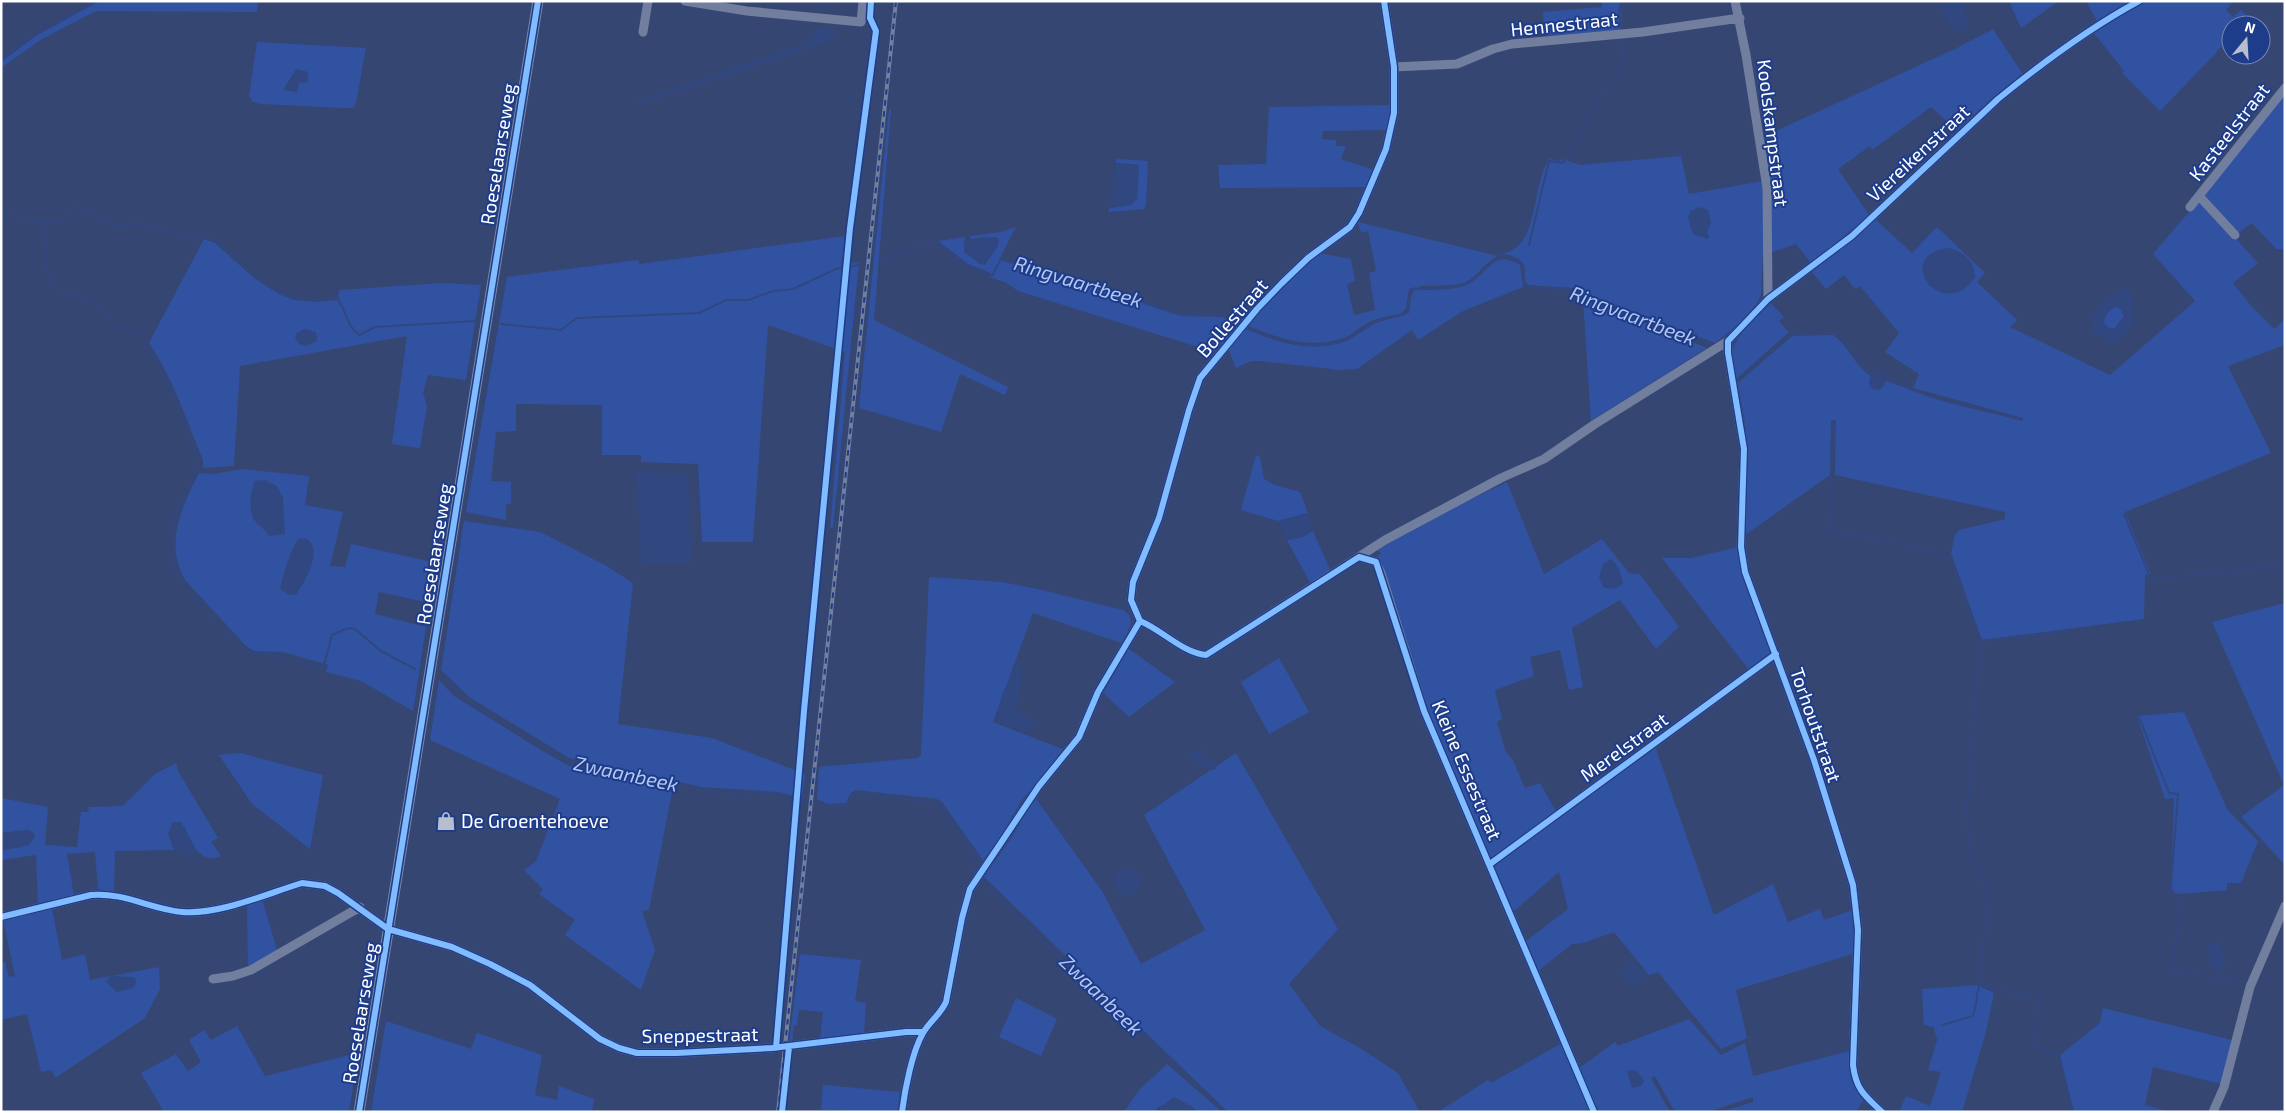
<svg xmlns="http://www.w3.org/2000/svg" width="2286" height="1113" viewBox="0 0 2286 1113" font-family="'Exo 2',sans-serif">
	<rect width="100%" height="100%" fill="#364672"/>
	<path fill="#3152a1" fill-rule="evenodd" d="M99,1h159l-1,11 -161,-1 -54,28 -41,29v-6l35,-26z
		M1602,1h18l2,29 -74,6v-9h-4l-1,-15 59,-5z
		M2009,1h50l-38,27z
		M2086,1h44l-33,20z
		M2147,1h85l1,1 -7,8 7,7 8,-7 4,4 -8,11h-6v8l-15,20 -56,58 -38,-38 2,-2 -30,-38z
		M1993,29l29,44 -1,3 -29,22 -35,32 -26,-23 -59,43 -2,-4 -32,23 31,46 -58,48 -15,-19 -26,9 -7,-116 194,-89z
		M257,42l109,6 -10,55 -3,5h-9l-83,-4 -8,-2 -4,-6z
		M2285,91v158h-9l-24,-26 -16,12 -29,-32 -3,-9z
		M1392,105l-3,25 -66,1 -1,8 14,1v6h10l-5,13 33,11 -7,17 -147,1 -2,-23 48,-1 3,-57z
		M889,109h2l-17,211 134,67 -3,8 -45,-21 -19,58 -82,-24z
		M1681,156l8,38 74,-13 1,52 -3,61c-5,17 -32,38 -46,49l-143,-55 -43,-3 -4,-4c-1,-13 1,-20 -13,-25 -21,-8 -31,21 -48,27 -14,4 -30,2 -44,3v4c13,0 31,0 44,-4 23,-7 25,-39 56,-21l3,22 -60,24 -45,29 -6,-10 -55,39 -17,1 -79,-9h-10l-15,7 -7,-18 15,-22c31,14 68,26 102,13 11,-5 21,-14 33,-19 10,-4 20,-4 30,-9l2,-16 4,-10 -6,2 -3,19 -5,6c-13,2 -26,4 -37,11 -6,3 -10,8 -16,11 -33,15 -70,3 -101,-11l32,-36 40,-36 32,6 4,22 -8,3 7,31 21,-5 -6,-37 7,-2 -8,-40 -7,2 -3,-11 140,34c6,-3 16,-6 20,-10 20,-21 16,-64 31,-87l10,2 4,-2 17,6z
		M1116,159l32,2 -2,43 -2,5 -36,3 1,-4 10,-1 18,-8 2,-34 -23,-2z
		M2200,199l58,64 -25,20 19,24 22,22 11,-10v26l-57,21 43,87 -146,59 26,62 -6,1 -1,44 -162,21 -31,-87 4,-18 4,-5 46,-11v-7l-170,-37 1,-54 -2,-1 -3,1 -1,54 -85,60 2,-86 -2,-27 -7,-39 54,-47 41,-1c16,11 22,32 38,41l-1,5h16l61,21 76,19v-3l-110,-30 6,-14 -34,-22 14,-19 -39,-47 -5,3 -11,-14 -18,14 -14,-17 63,-53 37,34 25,-26 48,46 -8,9 40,38 -7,7 100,48 85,-74 -42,-47zM1971,261l3,10 -12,18 -18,4 -16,-8z
		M1016,227l-17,33 86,24 95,32 42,1 18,8 -26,27 -196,-61 -13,-9 -16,-5 2,-4 -23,-9 -30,-23 27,-4 -1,6 25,-6 -19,2v-3l31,-4z
		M845,236l-4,30 18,-4 -26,266h-3l15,-176 -77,-27 -15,217h-51l-4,-78 -57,-2v-7h-39v-50l-86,-1v27l-20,1 -5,49 20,1v22h-5v16l-40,-8 41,-235 131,-17 2,4z
		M204,239l11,4 39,35 25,16 15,6 19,2 25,-2 1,-10 103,-7 39,2 -15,95 -38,-5 -5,18 4,13 -7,42 -28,-4 15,-108 -167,30 -6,100 -31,2v-8c-16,-39 -30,-82 -54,-117z
		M1583,299l124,49 -116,73z
		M1771,303l13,14 -5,4 10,11 -53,47c-1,-7 -5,-17 -4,-24 3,-21 25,-37 39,-52z
		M2115,307l5,1 4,8 -9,12h-7l-4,-5c0,-8 5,-12 11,-16z
		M1256,455l4,2 4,22 11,6 25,7 8,21 -30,8 -37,-11z
		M243,469l66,7 -4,29 38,7 -13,54 15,1 6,-23 86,19 -7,40 -51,-11 -4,22 51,13 -13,84 -52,-30 -35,-9 2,-7 -45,-13 -29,-1 -8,-5 -61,-66c-21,-36 -3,-74 14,-107l13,1z
		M1507,482l37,92 58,-35 27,34 11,1 39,53 -23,22 -36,-49 -48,28 11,59 -14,3 -9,-40 -30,7 4,19 -39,14 7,29 -5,3 8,28 8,10 12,28 15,-5 17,30 -67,46 -61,-145 -40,-127 -12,-30 4,-3 -4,-5 90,-48z
		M464,521l76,11 65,33 28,18 -15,141 94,14 93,36 -3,24 -24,-6 -76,-5 -133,-29 -100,-61 -28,-27z
		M1313,531l18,41 -19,14 -25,-46 13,-2z
		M1738,547l32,100v7l-21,16 -87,-112h29z
		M929,577l73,5 40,8 81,20c15,9 5,21 -2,33l-88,-30 -40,109 72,28 -44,51 -22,38 -16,21 -41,-58 -5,-3 -82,-9 -5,4 -4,9 -18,1 -11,-5 2,-32 98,-9 4,-3z
		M2285,603v262l-44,-48 43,-32 -72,-163z
		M1129,649l46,33 -46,35 -26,-24z
		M1279,658l30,54 -40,22 -28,-52z
		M439,680l15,16 87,54 28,16 104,21 -24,123 -7,1 13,39 -14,40 -76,-55 10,-15 -36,-26 4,-5 -19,-19 12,-9 24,-62 -130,-59z
		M2184,712l43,97 31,32 -17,42h-14v7l-49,4 -5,-3 -2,-6 3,-87 -9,1 -28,-83z
		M1655,746l59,169 59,-31 15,38 32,-13 4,11 29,-10 2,43 -119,37 11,48 -26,11 -63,-77 -9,3 -35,-43 -31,11 -11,1 -34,27 -12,-30 42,-32 -9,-37 -46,40 -17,-39 -1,-7 3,-4z
		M240,753l83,22 -13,74 -58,-45 -33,-49z
		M1236,753l102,176 -49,55 31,42 40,22 38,25 22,39h-192l-244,-235 29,-41 20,-35 4,-1 65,91 39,73 64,-34 -61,-115z
		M176,763l2,8 40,67 -7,4 10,14c-22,9 -30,-15 -37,-30l-16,7 6,17 -59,1 -1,41 -16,-3 -3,-37 -28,2 7,42 -36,10 -2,-51 -35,5v-10l21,-3 7,-17 -28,3v-35l47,9 -3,38 32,2 4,-35h7l1,-5 34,-1 32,-32z
		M262,899l16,54 -30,16 -1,-65z
		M52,909l10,51 23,-6 5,26 69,-13 1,22 -15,29 -90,60 -3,-8 -11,2 -14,-58 -26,6v-57l4,-1 4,15 6,-1 -12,-57z
		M800,954l61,6 -6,41 11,2 -2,32 -44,5 3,-28 -24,-2 -2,15h-3l-2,18h-3z
		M1977,985l17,8 -9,43 -23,76h-63l7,-16 24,10 11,-34 -13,-2 10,-33h-2l-2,-10 -10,-2 -2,-36z
		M1016,998l41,21 -16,37 -42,-19z
		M2103,1008l129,32 -11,44 -68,-17 -8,38 25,7h-96l-14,-57 40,-32z
		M1689,1019l32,36 24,-12 8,33 96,-25 2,30 13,18 -8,13h-135l32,-10v-5l-45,15h-33l-20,-36 -4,2 19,34h-72l-20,-43 37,-27 3,4z
		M386,1021l85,28 6,-16 65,22 -7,40 22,5 2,-14 35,13 -2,13h-221z
		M237,1026l28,50 93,-23 -9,59h-185l-23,-39 35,-19 12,17 13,-9 -12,-22 15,-10 7,10z
		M1562,1043l29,69h-153l50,-32 3,3z
		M1167,1064l55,48h-24l-7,-6h-31l-7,6h-29l15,-22z
		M823,1085l77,7 -3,20 -76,-2z"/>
	<path fill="#314780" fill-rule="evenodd" d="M1942,1h19l6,16 1,13c-15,6 -29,-16 -26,-29z
		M816,27l17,3 2,2 -1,4 -10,7 -189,63v-4l176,-60z
		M296,69l12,3v10l-9,1 -2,9 -14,-2z
		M1116,163l23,2 -2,34 -6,6 -22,3z
		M1701,207l7,3 3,12 -4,10 2,5 -1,2 -15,-5 -5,-16 2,-7z
		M996,237l3,3 -1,6 -13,19 -5,-1 -16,-12v-9l2,-3z
		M1947,248c16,2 27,13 28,29 -31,47 -84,-20 -28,-29z
		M2122,288l6,1 7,13 -3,8 3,13 -17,19 -8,1 -17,-11 -2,-14 8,-12zM2115,307l5,1 4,8 -9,12h-7l-4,-5c0,-8 5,-12 11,-16z
		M304,329l12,3 1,9 -11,5 -7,-2 -4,-6 2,-5z
		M1869 382a8 8 0 1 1 16 0a8 8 0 1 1-16 0Z
		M636,471l52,3 4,90h-51z
		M264,480l13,6 6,12 2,36 -16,2c-4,-7 -9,-9 -14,-15 -7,-10 -5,-29 0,-40z
		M1308,513l5,18 -13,7 -13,2 -9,-19z
		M304,538c22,8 1,44 -8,57l-9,-1 -7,-5c4,-17 9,-35 18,-50z
		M1610,559c9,5 11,15 13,24 -5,6 -13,7 -20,4l-4,-10 4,-13z
		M1019,663l2,2 1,14 -6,31 19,12 -3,8c-7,3 -13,1 -19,-2 -5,-1 -11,-3 -14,-8 -6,-12 12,-44 17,-56z
		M1203,749l3,2 -5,3 5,8 6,-3 5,5 -2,6 -9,-1 -16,-10v-6z
		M173,822h8l16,30 -3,3h-8l-12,-5 -6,-17z
		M29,830l5,3 1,4 -6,8 -28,5v-17z
		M1114 882a13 13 0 1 1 26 0a13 13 0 1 1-26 0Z
		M2219,941l2,2 5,25 -10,3 -6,-8 -3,-18z
		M1631,960l14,14 1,4 -13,9 -8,-8 -4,-9z
		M111,976l22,1 3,2v5l-3,4 -16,4 -11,-10z
		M1634,1070l5,3 5,8 -3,5 -9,2 -5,-17z
		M1174,1097l17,9 7,6h-45z"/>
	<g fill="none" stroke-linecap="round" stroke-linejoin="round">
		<path stroke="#314780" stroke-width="2" d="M1621,1l-2,11 2,19
			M1,59l29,-22 67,-36
			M1,211c13,4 51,17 62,11 5,-4 8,-11 11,-16 16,3 24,13 38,18 10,3 20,-2 30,0 15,1 29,10 44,12 7,1 15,-1 23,1 9,3 17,13 24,19 37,34 51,49 103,41 10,12 11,30 23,38l16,-8 99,-6
			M42,222l3,7 2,39 12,24 25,5 11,5 21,27 12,1 8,4 27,36 37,93c-6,21 -22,38 -26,60 -3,13 -3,36 2,49 10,25 54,63 74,82l17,-1 56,16 9,-34 16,-7 7,1 26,22 34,18
			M1529,245l20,-84 13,2 5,-5 20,-40 33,-49 4,-17 -2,-16
			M878,264c18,-12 38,-22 60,-21l28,22 26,11 9,-17 85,23 96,33h41l16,7
			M501,324l60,6 16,-12 122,-5 27,-13h23l24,-9 20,-2 43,-20 23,-4
			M1246,327c29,14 67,26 98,12 11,-4 20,-12 31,-17 9,-5 20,-5 30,-9 6,-6 2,-17 7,-24 16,-2 36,1 51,-4 21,-7 36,-47 61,-18v15l4,5 39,2 146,57
			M1738,379l51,-43 14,-3 33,1 7,5 26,34 9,-2c40,29 96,36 144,48
			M1834,422l-5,108 109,22 11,5 31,84 -13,169 1,26 5,21 16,43 -11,76 2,7c-4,11 -3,21 -7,33l-31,9
			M2124,514l27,65 134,-14
			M1980,641l87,-10
			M443,677l17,19 107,66 116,25 53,7 47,1 21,6
			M2139,717l30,76 9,1 -7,91 -2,10 12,2 -9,74 75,12
			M815,802l26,5 9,-4 3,-9 3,-1 83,11 36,51 2,6 -4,13
			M979,879l244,233
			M1980,983l11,6 47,7 2,3 -8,47 27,9 13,57"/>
		<path stroke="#727e9e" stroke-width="9" d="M685,1l62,10 114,11 2,-21
			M1735,1l11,54 21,133 1,111
			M643,32l5,-31
			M1394,67l63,-3 36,-15 19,-5 131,-12 97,-14
			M2200,197l35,38
			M2190,207l95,-119
			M1728,341v12l16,96 -3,98 4,25 69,188 39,125 5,45 -5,135c3,25 12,31 29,47
			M1359,557l17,5 5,11 43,138 170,401
			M1140,621c22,9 43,32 66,34l179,-115 116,-62 43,-19 51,-35 133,-83 40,-42 84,-63 146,-137c44,-36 91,-71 141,-98
			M1140,621l-9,-21 2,-18 26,-64 30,-108 11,-32 57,-69 25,-26 26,-25 42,-31 9,-14 27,-64 8,-36v-46l-10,-66
			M1490,864l286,-210
			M1,917l90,-22c32,-3 60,14 91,17 37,3 84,-18 120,-29l23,3 13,7 50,36 64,18 38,17 40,21 70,54 19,9 18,5h39l96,-5 134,-16h17
			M213,979l20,-3 18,-6 109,-63
			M902,1112c3,-23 10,-60 21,-79 7,-12 17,-18 23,-31l16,-84 8,-29 69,-103 40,-49 19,-45 42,-71
			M2213,1112l11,-25 26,-100 35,-81"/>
		<path stroke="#7c87a5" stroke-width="11" d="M359,1112l179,-1111"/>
		<g stroke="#727f9d" stroke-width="4">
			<path id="rail" d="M778,1112l118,-1111"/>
		</g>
		<use href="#rail" stroke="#1d3c8a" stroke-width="2" stroke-dasharray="5.5" stroke-linecap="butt"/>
		<g stroke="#1d3c8a" stroke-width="9">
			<path id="cycleway" d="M1140,621c22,9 43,32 66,34l153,-98 17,5 48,149 170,401
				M1140,621l-9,-21 2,-18 26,-64 30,-108 11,-32 57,-69 25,-26 26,-25 42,-31 9,-14 27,-64 8,-36v-46l-10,-66
				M1490,864l286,-210
				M1,917l90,-22c32,-3 60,14 91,17 37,3 84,-18 120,-29l23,3 13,7 50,36 64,18 38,17 40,21 70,54 19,9 18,5h39l96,-5 134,-16h17
				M776,1048l28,-337 46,-483 26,-197 -6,-13 1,-17
				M359,1112l179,-1111
				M782,1112l7,-65
				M902,1112c3,-23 10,-60 21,-79 7,-12 17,-18 23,-31l16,-84 8,-29 69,-103 40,-49 19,-45 42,-71
				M1882,1112c-17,-16 -26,-22 -29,-47l5,-135 -5,-45 -39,-125 -69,-188 -4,-25 3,-98 -16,-96v-12l40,-42 84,-63 146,-137c44,-36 91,-71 141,-98"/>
		</g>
		<use href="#cycleway" stroke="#80bcff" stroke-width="6"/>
	</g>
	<defs>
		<g id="shop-bare" transform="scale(1.5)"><path d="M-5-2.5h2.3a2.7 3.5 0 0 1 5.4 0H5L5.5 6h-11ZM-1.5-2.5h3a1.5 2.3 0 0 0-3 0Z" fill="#b9bece" stroke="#1d3c8a" stroke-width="2.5" paint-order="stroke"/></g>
	</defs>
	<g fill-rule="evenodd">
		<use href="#shop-bare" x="446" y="821"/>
	</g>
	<g text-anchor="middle" stroke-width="4" stroke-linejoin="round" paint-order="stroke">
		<g font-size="19" fill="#fff" stroke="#1d3c8a">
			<text transform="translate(1564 24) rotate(-6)" y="7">Hennestraat</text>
			<text transform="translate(2229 132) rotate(-52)" y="7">Kasteelstraat</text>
			<text transform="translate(1773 133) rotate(83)" y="7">Koolskampstraat</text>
			<text transform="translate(1918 153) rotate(-43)" y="7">Viereikenstraat</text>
			<text transform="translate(498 154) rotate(-81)" y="7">Roeselaarseweg</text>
			<text transform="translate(1232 318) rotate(-49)" y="7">Bollestraat</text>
			<text transform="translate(434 554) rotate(-81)" y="7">Roeselaarseweg</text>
			<text transform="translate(1816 725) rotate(71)" y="7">Torhoutstraat</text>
			<text transform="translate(1624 747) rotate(-36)" y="7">Merelstraat</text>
			<text transform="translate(1467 770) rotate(67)" y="7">Kleine Essestraat</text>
			<text transform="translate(360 1013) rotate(-81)" y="7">Roeselaarseweg</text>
			<text transform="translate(700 1035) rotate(-1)" y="7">Sneppestraat</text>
		</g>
		<g font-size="19" fill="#fff" stroke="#1d3c8a" text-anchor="start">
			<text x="461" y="828">De Groentehoeve</text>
		</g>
		<g font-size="20" font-style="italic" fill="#b4c7f3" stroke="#1d3c8a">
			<text transform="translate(1078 282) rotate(17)" y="7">Ringvaartbeek</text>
			<text transform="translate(1633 316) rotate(21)" y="7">Ringvaartbeek</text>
			<text transform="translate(626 774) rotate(12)" y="7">Zwaanbeek</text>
			<text transform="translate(1101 995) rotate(44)" y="7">Zwaanbeek</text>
		</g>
	</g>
	<rect width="2286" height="1113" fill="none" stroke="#ffffff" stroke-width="5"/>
	<g transform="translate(2246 40) rotate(18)"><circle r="24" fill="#1d3c8a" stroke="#778ab9"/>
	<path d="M0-4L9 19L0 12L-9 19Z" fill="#b9bece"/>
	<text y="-8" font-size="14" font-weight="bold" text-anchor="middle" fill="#ffffff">N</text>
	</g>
</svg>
